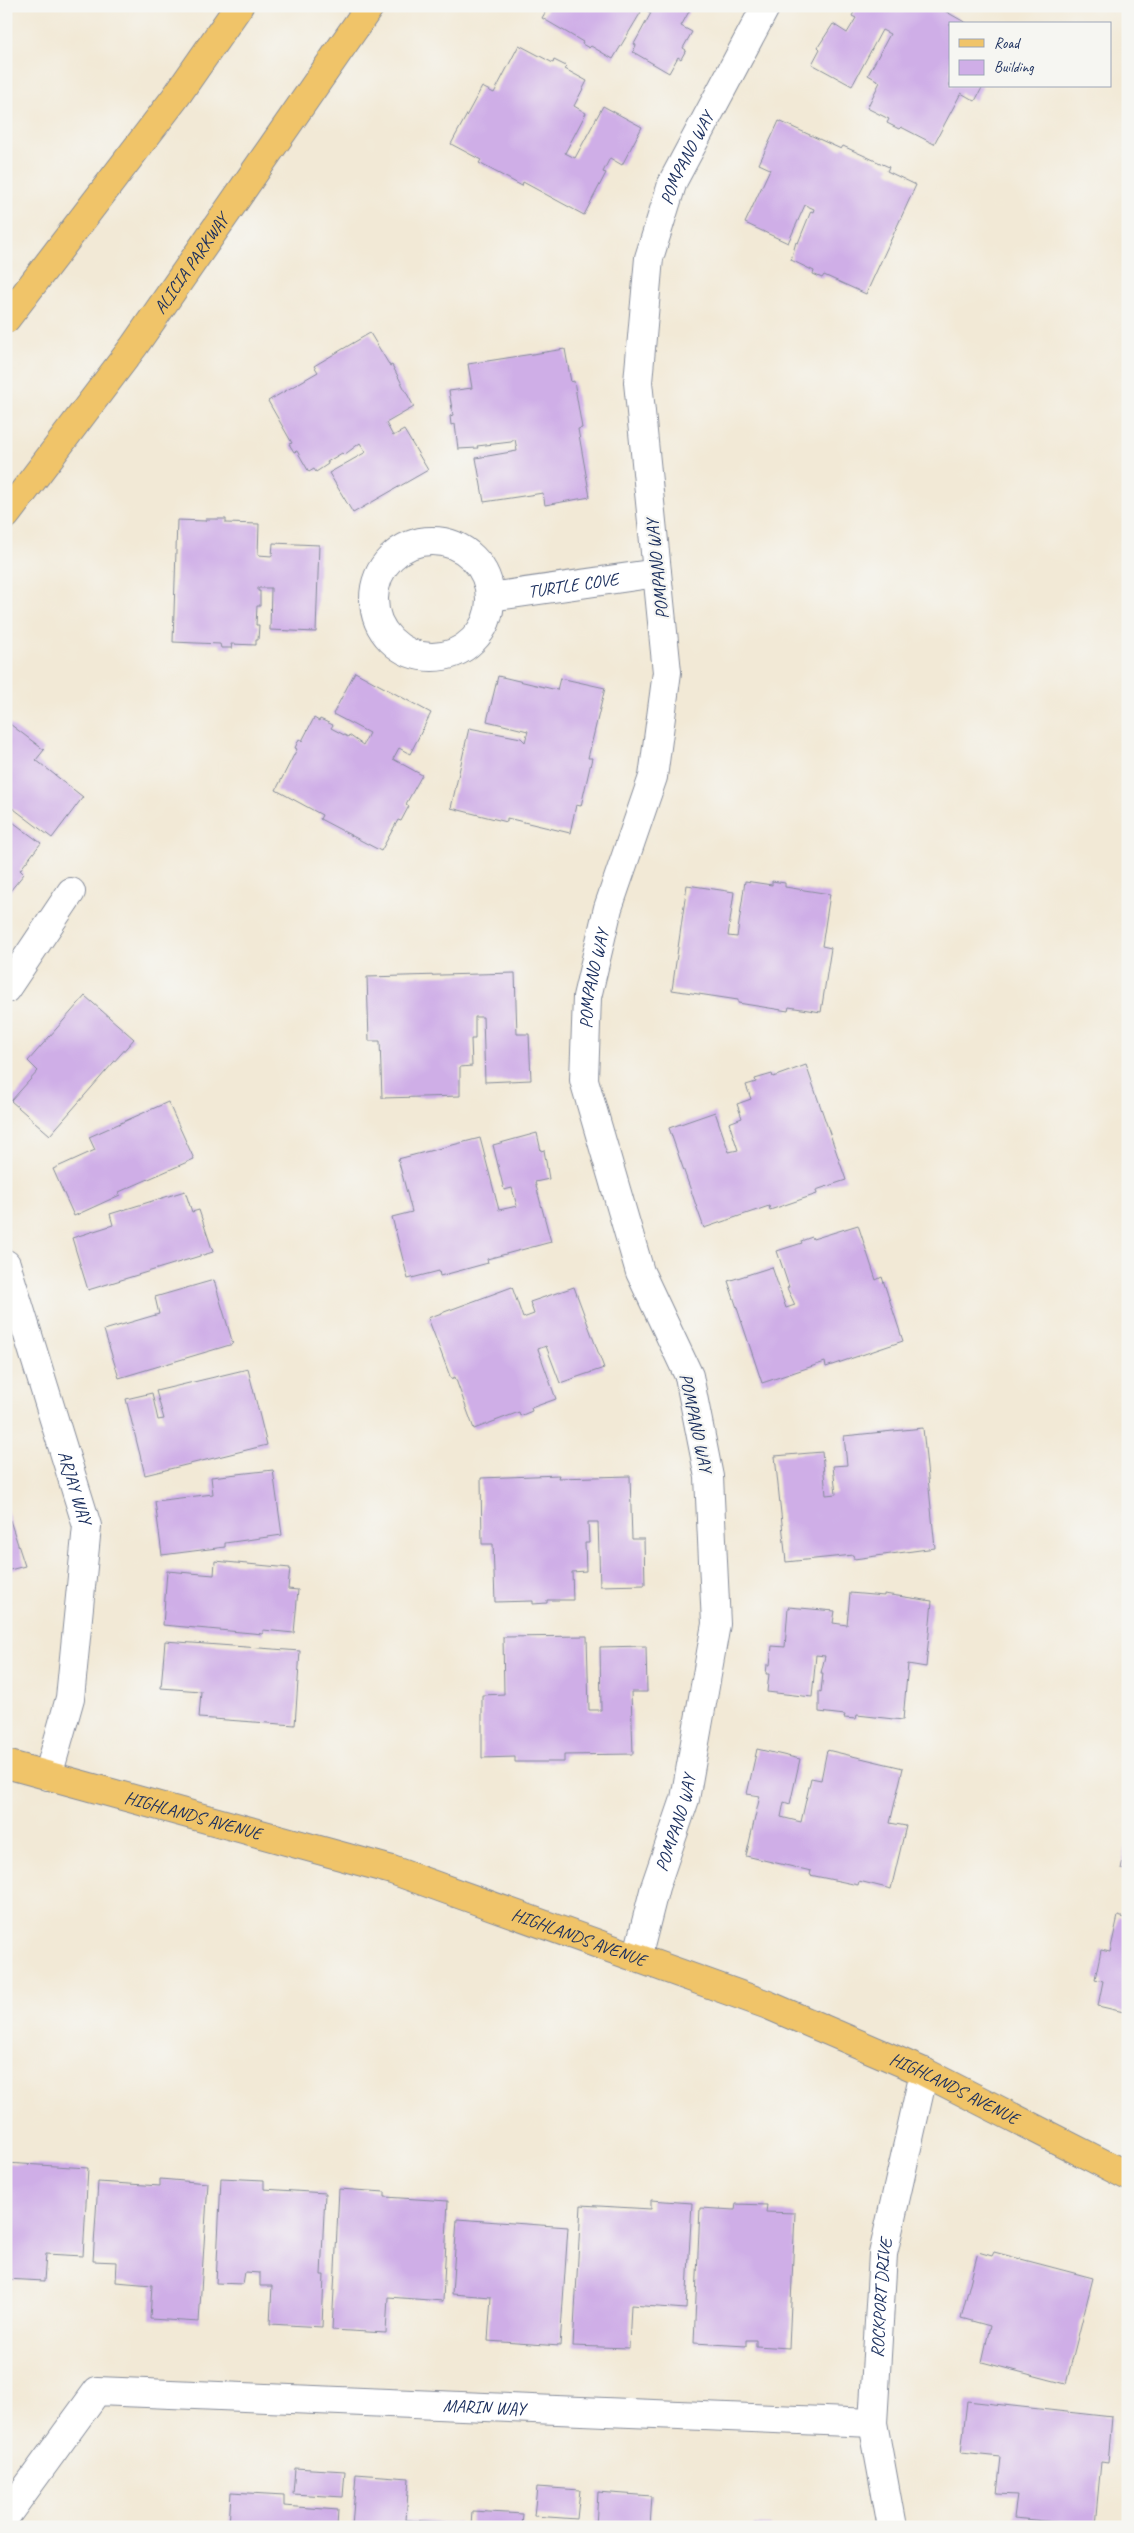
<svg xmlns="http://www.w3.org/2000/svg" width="1134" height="2533" viewBox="0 0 1134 2533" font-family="Caveat,sans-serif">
	<rect width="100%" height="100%" fill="#f6f6f2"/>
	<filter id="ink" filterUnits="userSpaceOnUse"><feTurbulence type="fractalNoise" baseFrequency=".02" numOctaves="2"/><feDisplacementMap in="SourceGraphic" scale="10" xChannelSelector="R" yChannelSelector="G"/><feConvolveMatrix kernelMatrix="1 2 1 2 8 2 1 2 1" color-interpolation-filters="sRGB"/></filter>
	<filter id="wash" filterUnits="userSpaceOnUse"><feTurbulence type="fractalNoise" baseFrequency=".0096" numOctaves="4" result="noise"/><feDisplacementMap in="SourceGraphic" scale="20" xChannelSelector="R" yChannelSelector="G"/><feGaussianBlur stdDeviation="1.12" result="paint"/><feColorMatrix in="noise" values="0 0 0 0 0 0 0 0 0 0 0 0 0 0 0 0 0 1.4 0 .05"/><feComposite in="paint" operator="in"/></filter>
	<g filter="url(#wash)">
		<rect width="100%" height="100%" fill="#f2e9d6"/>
		<g id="blocks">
			<path fill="#cfaee7" d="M549,6h143l-11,20 11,6 -9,16 3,2 -5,9 -3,-2 -9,16 -36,-21 3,-7 -2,-1 17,-31 -10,-6 -2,4 2,1 -28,47 -22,-13 -2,2 -7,-4 1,-2 -41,-24z
				M857,6h79l32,18h-18v62h33l-8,15 -14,-8 -27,51 -33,-17 -2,2 -12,-6 2,-4 -22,-11 13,-26 -12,-7 22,-41 -8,-4 -30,56 -40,-22 8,-15 -2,-2 15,-23 14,9 9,-15 -4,-2z
				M519,45l34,18 1,-3 12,6 -1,3 22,12 -13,25 12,7 -21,40 10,5 28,-52 39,21 -20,38 -12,-7 -7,14 3,1 -22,42 -61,-33 -1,4 -43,-23 2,-3 -30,-16 31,-57 12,6z
				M779,121l62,28 2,-3 46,21 -2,4 29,14 -50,109 -42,-19 -2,3 -9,-4 1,-3 -23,-11 5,-18 2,1 13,-32 2,1 1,-3 -9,-4 -17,38 -43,-20 25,-54 -11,-5z
				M370,333l20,33 2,-1 22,42 -28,16 7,13 11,-6 24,40 -75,43 -24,-40 37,-21 -6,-9 -16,12 -2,-2 -15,9 1,2 -12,8 -2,-3 -5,3 -12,-21 -3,1 -5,-8 3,-1 -24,-42 50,-29 -4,-6z
				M565,349l6,33 3,-1 8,47 -4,1 12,68 -45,8 -2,-12 -59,9 -8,-44 41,-7 -2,-12 -4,3 -34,4 1,2 -20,1 -3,-25 -4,1 -1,-9 3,-1 -4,-24 23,-3 -4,-24z
				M206,519h20v4l33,1 -1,31 14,1 1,-13 46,2 -3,87 -46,-2 1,-42h-13v3h2v15h-3l-1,19h3l-1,15h-2v5l-25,-1 1,4h-11l-1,-4 -47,-2 4,-122 29,1z
				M355,672l76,41 -21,41 -11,-6 -6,11 29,16 -16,29 3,2 -8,15 -3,-1 -17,31 -61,-32 2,-4 -46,-25 21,-41 -2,-1 4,-9 3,2 12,-23 5,3 1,-2 13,6 -2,3 17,9 1,-2 14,10 6,-12 -36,-19z
				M498,676l59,14 3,-12 45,10 -17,70h4l-11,48 -5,-1 -6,28 -63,-15v4l-56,-14 18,-80 52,10 4,4 3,-11 -41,-10z
				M6,721l38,29 -8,10 47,37 -31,41 -46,-35z
				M6,817l35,26 -21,27 4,4 -18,22z
				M745,881l27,4v-4l13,2v4l45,7 -8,52 9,2 -10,64 -32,-5 -1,4 -50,-8v-3l-66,-10 15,-105 47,7 -6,44 9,1z
				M515,973l2,61h12l2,46 -46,2 -2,-65h-8v22h-4l1,27 -12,1v29l-78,2 -2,-57h-11l-2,-64z
				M85,996l49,43 -84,96 -39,-34 27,-30 -10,-10z
				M806,1065l40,115 -30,10 1,4 -47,16 -1,-4 -65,22 -35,-100 46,-16 14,40 9,-2 -9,-27 13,-5 -5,-14 14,-5 -5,-14 10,-3 -1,-3 17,-5 1,3z
				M168,1102l26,57 -75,33 1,3 -46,21 -21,-47 42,-19 -6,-13z
				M537,1133l4,18 3,-1 5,29 -14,3 16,60 -64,17 1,4 -48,13 -1,-5 -31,8 -16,-62 20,-5 -14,-53 82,-21 19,72 18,-4 -5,-18 -8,2 -11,-45z
				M185,1191l7,21 7,-2 14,42 -125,38 -16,-52 41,-13 -3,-11z
				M858,1225l18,55 6,-3 21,64 -77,26 -1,-5 -63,21 -34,-102 44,-14 14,41 9,-3 -8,-17 2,-1 -12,-36 25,-8 -1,-2 11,-4 1,2z
				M214,1280l19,64 -114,34 -15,-48 55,-16 -4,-17z
				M512,1287l11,31 11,-4 -4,-12 44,-15 30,81 -44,15 -14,-37 -8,3 18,50 -25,9 1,3 -12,5 -1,-4 -45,17 -19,-52 -4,2 -23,-61z
				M248,1369l19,76 -122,30 -19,-76 26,-6 6,27 6,-1 -8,-28z
				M923,1428l12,120 -81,11 -1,-4 -67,7 -11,-106 47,-4 4,43 10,-1 -3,-28 14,-1 -3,-29z
				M273,1470l9,65 -57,8v4l-63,8 -7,-54 58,-7 -2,-17z
				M559,1475l-1,3 72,-2 2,63h12l1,46 -45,1 -2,-64h-10l1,21h-4l1,28 -14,1 1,28h-26v3l-14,1v-3l-38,1 -2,-58h-11l-1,-66z
				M6,1508l19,58 -19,5z
				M215,1561l75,7 -2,21 10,1 -4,43 -31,-3v4l-100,-9 4,-54 47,4z
				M850,1593l34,3v-2l48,7 -6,66 -18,-3 -5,56 -46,-5 -1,4 -12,-1 1,-3 -26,-3v-21l2,1 2,-19h-2l4,-17 -9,-1 -4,42 -45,-5 2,-18h-3l1,-9h3l2,-19 13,1 3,-40 47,4 -2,12 14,2z
				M587,1636l2,74h12l-1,-63 46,-1 1,46h-16l2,62 -69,1v7h-49v-5l-33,1v-63l22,-1 -1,-57z
				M165,1641l135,10 -5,74 -96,-7 2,-27 -40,-3z
				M757,1749l43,10 -10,45 -6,-2 -3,15 20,5 10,-44 10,2 6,-30 76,18 -13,55 16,3 -15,63 -32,-8 -1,4 -48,-10 1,-4 -65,-15 14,-60 -13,-2z
				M1127,1843h1v28l-7,-2z
				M1118,1916l10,3v94l-30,-7 5,-25 -8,-2 6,-29 9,2z
				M6,2163l82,5 -5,88 -37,-2 -2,27 -38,-2z
				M221,2178l43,2v9l61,4 -4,82h3l-2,52 -52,-3 2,-38h-12v-13l-15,-1 -2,12 -27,-1z
				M160,2179l48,4 -9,139 -49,-3 2,-34 -36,-3 1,-20 -24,-1 5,-79 62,4z
				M339,2189l46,3v5l63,4 -5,100 -55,-4 -2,36 -54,-3z
				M651,2200l41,3 -6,106 -55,-4 -2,43 -56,-2 8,-141 70,4z
				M736,2204l31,1 -1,7 29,1 -6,135 -33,-2v-6h-10v6l-52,-3 6,-135 35,2z
				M457,2219l111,8 -8,119 -72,-5 3,-44 -39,-3z
				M978,2252l14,4 2,-4 99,26 -27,106 -84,-22 8,-36 -29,-8z
				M967,2401l145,16 -4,46 -7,-1 -6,64 -81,-8 3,-23 -20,-1 4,-37 -40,-4z
				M295,2468l50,3 -2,26 -50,-3z
				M356,2474l53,4 -3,42 52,3v4h-106z
				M537,2487l43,3 -3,29 -43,-3z
				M231,2492l53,3v11l54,4 -1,17h-108z
				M598,2492l54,4 -2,31h-54z
				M472,2511l51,3 -1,13h-51z
				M754,2524l17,1v2h-18z"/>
		</g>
	</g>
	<g filter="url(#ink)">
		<use href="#blocks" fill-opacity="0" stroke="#868c9a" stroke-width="1"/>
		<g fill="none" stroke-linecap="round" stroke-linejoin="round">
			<g stroke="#868c9a" stroke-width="30">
				<g id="minor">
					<circle cx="432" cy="599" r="58"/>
					<path id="s1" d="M490,597l167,-24"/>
					<path d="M6,989l65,-97"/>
					<path id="s2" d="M6,1264l81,262 -17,172 -22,78"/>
					<path id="s3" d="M637,1958l18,-71 30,-88 31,-175 -7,-147 -20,-101 -49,-104 -56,-192 3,-83 21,-89 45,-131 14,-105 -29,-290 11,-124 24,-77 93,-175"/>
					<path id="s4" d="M6,2516l91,-125 776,32"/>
					<path id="s5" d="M892,2527l-19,-104 10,-169 41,-182"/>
				</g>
			</g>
			<g stroke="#868c9a" stroke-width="30">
				<g id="major">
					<path d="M6,319l169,-221 64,-92"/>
					<path id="s6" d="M6,515l128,-169 236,-340"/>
					<path id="s7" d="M6,1764l386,106 376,135 156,67 204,104"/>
				</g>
			</g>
			<use href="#minor" stroke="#fff" stroke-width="28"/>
			<use href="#major" stroke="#f0c469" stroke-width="28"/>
		</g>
	</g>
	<g text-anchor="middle" stroke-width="4.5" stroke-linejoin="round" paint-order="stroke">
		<g font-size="18" fill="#1b2f5e" stroke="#f6f6f2">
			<text dy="6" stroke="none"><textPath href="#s3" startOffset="1851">POMPANO WAY</textPath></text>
			<text dy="6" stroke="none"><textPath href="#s6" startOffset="312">ALICIA PARKWAY</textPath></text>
			<text transform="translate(657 569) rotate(-96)" y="6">POMPANO WAY</text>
			<text dy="6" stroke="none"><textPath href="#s1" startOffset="84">TURTLE COVE</textPath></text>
			<text dy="6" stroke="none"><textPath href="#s3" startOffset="1011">POMPANO WAY</textPath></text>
			<text transform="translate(696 1423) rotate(78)" y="6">POMPANO WAY</text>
			<text dy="6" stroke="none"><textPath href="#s2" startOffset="234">ARJAY WAY</textPath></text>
			<text dy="6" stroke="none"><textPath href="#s7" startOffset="194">HIGHLANDS AVENUE</textPath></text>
			<text dy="6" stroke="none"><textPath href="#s3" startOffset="141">POMPANO WAY</textPath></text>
			<text dy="6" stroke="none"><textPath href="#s7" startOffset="599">HIGHLANDS AVENUE</textPath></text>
			<text dy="6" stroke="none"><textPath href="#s7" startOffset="1004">HIGHLANDS AVENUE</textPath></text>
			<text dy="6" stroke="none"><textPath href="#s5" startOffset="231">ROCKPORT DRIVE</textPath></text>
			<text dy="6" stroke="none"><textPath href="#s4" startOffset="542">MARIN WAY</textPath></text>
		</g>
	</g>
	<rect width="1134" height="2533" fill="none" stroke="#f6f6f2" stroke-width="25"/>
	<rect x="949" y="22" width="162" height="65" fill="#f6f6f2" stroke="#9ea6b7"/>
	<rect x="959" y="39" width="25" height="8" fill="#f0c469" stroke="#9ea6b7"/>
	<text x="994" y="48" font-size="15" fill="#1b2f5e">Road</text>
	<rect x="959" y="60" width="25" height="15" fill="#cfaee7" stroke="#9ea6b7"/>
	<text x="994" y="72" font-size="15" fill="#1b2f5e">Building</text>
</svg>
